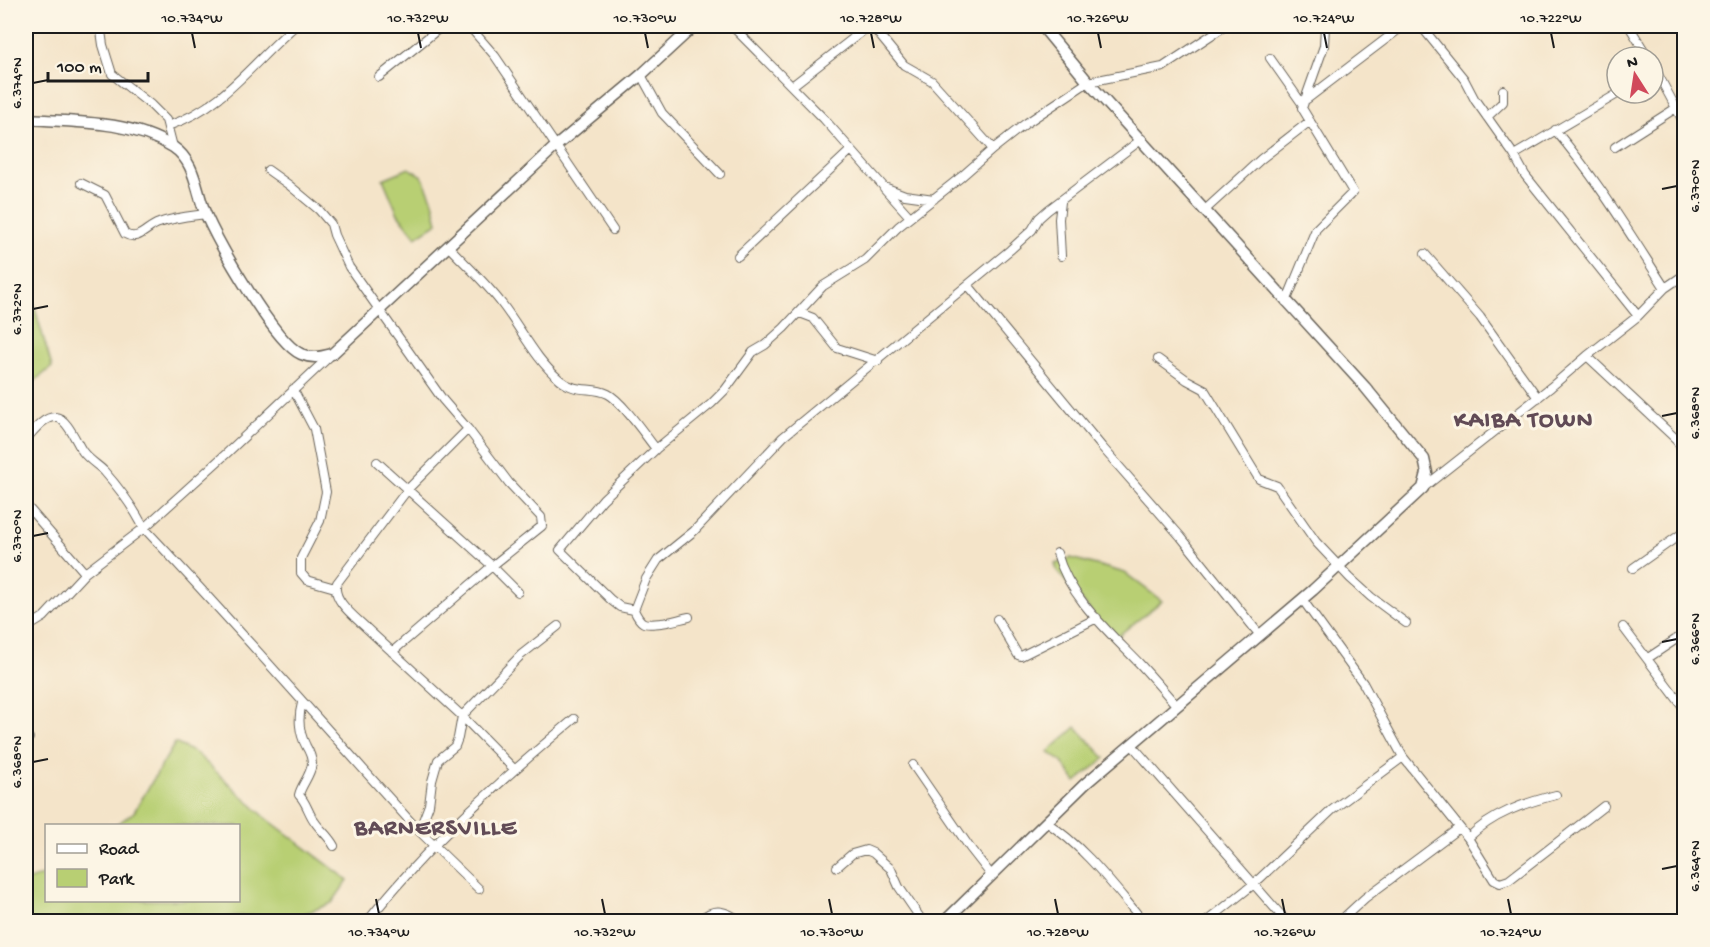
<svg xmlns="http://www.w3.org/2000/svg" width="1710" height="947" viewBox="0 0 1710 947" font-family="'Gochi Hand',sans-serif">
	<rect width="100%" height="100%" fill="#fcf5e5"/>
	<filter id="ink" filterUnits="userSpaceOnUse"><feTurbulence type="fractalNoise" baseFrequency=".0167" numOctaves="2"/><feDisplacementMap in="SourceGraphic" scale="12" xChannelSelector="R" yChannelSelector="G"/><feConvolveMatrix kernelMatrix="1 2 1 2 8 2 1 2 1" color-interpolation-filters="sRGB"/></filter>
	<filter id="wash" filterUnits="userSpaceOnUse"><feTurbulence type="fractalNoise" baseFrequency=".008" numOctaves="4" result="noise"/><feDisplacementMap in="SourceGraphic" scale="24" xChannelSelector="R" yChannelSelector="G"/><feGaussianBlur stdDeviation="1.35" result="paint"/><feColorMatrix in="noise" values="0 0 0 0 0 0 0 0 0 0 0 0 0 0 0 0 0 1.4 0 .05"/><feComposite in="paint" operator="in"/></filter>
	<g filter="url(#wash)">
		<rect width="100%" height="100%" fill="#f4e4c9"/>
		<path fill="#b8cf73" stroke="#6a7648" stroke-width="1.5" d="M409,168l13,8 11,25 5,22 -22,14 -18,-23 -15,-35z
			M26,278l26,89 -26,21z
			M1071,558l54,15 37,28 -48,38 -57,-68 -2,-7z
			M1076,727l29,31 -29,24 -15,-21 -13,-9z
			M175,743l22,11 69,64 82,62 -16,23 -33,13h-61l-45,6 -167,-1v-40l20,-7v26h192v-74l-122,-1 18,-13z"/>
	</g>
	<g filter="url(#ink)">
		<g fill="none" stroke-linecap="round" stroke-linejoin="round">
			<g stroke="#686259" stroke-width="10">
				<path id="minor" d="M103,26l-2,5 2,14 9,29 39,31 15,15 7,27
					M469,26l26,30 118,174
					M732,26l92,93 60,68 21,8 29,4
					M872,26l32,39 28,16 61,68
					M1421,26l43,53 11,21 39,55 11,20 113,141
					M1629,26l19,31
					M1270,58l33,47
					M1653,65l31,58
					M641,75l21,38 58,61
					M379,77l63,-51
					M792,86l77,-60
					M1307,99l96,-73
					M1487,117l16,-15v-12
					M168,126c56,-19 84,-63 127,-100
					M1555,130c42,49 75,104 110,158
					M1615,147l61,-39
					M1514,155l105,-62
					M268,170l21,15 30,25 12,14 3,11 15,32 94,133 25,29 -60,60 -71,94c-6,14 14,31 24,40l101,93 52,53
					M81,183l24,12 20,39c14,8 21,-7 34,-11 15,-6 31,-7 47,-9
					M884,188l26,29
					M1061,202l-2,17 2,37
					M1205,210l56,-51 49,-38
					M449,247c17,18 38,37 53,57 20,26 33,55 58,76 17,14 32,6 48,14 14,7 37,41 48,55
					M1425,254l55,63 58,81
					M738,256l113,-106
					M968,285l134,162 79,90 78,97
					M1286,302l30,-73 37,-37 -51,-84 22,-62 1,-20
					M800,313l13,5 24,30 41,13
					M1587,356l89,83 8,15
					M1158,359l29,21 17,9 55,90 18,7 39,56 34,36 21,19 35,26
					M293,389l21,40 12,63 -6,29 -19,37v15l6,7 28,8
					M26,439c7,-7 17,-22 29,-22 12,0 22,27 28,35 6,8 15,13 21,19 16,18 29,36 40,57 94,99 183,202 275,303
					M377,462l113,102 28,28
					M1423,488l128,-101 36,-31 51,-40 27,-28 19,-13
					M26,505l59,68
					M1057,553c12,44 51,78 82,110 13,14 25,28 37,42
					M1633,568l51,-36
					M1302,599l61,84 40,74 65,81 26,42 6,3 9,-3 95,-74
					M634,610l-14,-3 -9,-7 -51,-50 43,-51 53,-50 55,-45 14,-14 28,-38 12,-7 19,-17 39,-42 42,-26 33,-33 63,-50 32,-28 32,-25 63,-42 75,-15 62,-41
					M689,617c-10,2 -18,5 -28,6 -16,1 -19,4 -27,-13l12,-31 12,-19 36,-29 89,-94 227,-187 22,-20 7,-12 9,-8 94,-71
					M997,619l21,36 3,1 76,-38
					M1623,627l61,81
					M26,628l18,-11 41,-44 59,-45 83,-75 104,-98
					M392,652l100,-86 50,-40 -1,-9 -32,-34 -41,-54
					M1648,658l36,-24
					M302,703c-4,14 -3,30 4,43 3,5 6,11 6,18 -2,13 -11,21 -13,31 8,8 9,18 16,27 6,9 13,13 19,24
					M26,738h3
					M1132,745l155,177
					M913,765l57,83 22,28
					M1046,822c39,25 68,65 98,100
					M1468,838c24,-24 56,-35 88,-43
					M837,867l15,-13 14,-4 7,3 18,16 8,18 24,35
					M479,889l-60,-58 10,-26 3,-24 6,-21 17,-14 3,-8 4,-22 59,-61 37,-29
					M700,920c14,-14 27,-9 42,2
					M367,922c60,-77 133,-141 207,-203
					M1206,922l49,-39 77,-73 71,-53
					M1339,922l26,-24 94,-70"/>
			</g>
			<g stroke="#686259" stroke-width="13">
				<path id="major" d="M26,119c49,3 104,1 147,28 23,15 23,45 33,68 13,29 69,128 95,139 12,5 19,3 31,0l224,-208 85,-71 53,-49
					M944,922l141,-138 228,-194 110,-102 4,-15 -3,-14 -59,-72 -277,-305 -46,-56"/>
			</g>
			<use href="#minor" stroke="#fff" stroke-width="8"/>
			<use href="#major" stroke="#fff" stroke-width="10"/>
		</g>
	</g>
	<path fill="none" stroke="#1c1c1c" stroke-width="2" d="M192,33l3,15M418,33l3,15M645,33l3,15M871,33l3,15M1098,33l3,15M1324,33l3,15M1551,33l3,15M33,83l15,-3M1662,189l15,-3M33,309l15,-3M1662,416l15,-3M33,536l15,-3M1662,642l15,-3M33,762l15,-3M1662,869l15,-3M376,899l3,15M602,899l3,15M829,899l3,15M1055,899l3,15M1282,899l3,15M1508,899l3,15"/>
	<g text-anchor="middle" stroke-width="6" stroke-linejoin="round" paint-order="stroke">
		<g font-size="24" font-weight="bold" letter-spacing="1.5" fill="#614b56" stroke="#fcf5e5">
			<text x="1524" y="426">KAIBA TOWN</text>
			<text x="436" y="834">BARNERSVILLE</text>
		</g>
	</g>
	<rect width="1710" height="947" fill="none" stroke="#fcf5e5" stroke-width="66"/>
	<rect x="45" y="824" width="195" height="78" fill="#fcf5e5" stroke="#a29e95" stroke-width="1.5"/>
	<rect x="57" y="844" width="30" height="9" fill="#ffffff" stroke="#a29e95" stroke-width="1.5"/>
	<text x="99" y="854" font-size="18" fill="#1c1c1c">Road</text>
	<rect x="57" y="869" width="30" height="18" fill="#b8cf73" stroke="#a29e95" stroke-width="1.5"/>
	<text x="99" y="884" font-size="18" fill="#1c1c1c">Park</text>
	<g transform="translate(1635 75) rotate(348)"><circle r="28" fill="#fcf5e5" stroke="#a29e95" stroke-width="1.5"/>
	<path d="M0-4.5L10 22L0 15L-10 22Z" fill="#d1495b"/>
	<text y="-9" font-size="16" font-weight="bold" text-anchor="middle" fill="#1c1c1c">N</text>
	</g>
	<path d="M48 72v9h100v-9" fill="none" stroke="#1c1c1c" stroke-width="3"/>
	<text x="57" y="72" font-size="18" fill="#1c1c1c" stroke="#fcf5e5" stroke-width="4.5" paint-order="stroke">100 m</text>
	<rect x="33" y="33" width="1644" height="881" fill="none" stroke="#1c1c1c" stroke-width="2"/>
	<g font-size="15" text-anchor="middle" fill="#1c1c1c">
		<text x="192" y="22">10.734°W</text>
		<text x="418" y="22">10.732°W</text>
		<text x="645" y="22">10.730°W</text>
		<text x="871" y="22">10.728°W</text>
		<text x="1098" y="22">10.726°W</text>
		<text x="1324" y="22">10.724°W</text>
		<text x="1551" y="22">10.722°W</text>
		<text transform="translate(16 83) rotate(-90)" y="5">6.374°N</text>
		<text transform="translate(1694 186) rotate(-90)" y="5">6.370°N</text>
		<text transform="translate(16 309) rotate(-90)" y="5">6.372°N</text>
		<text transform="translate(1694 413) rotate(-90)" y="5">6.368°N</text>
		<text transform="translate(16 536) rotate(-90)" y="5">6.370°N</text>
		<text transform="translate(1694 639) rotate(-90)" y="5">6.366°N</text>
		<text transform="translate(16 762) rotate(-90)" y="5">6.368°N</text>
		<text transform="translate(1694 866) rotate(-90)" y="5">6.364°N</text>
		<text x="379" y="936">10.734°W</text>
		<text x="605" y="936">10.732°W</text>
		<text x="832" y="936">10.730°W</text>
		<text x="1058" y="936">10.728°W</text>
		<text x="1285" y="936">10.726°W</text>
		<text x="1511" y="936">10.724°W</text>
	</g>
</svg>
